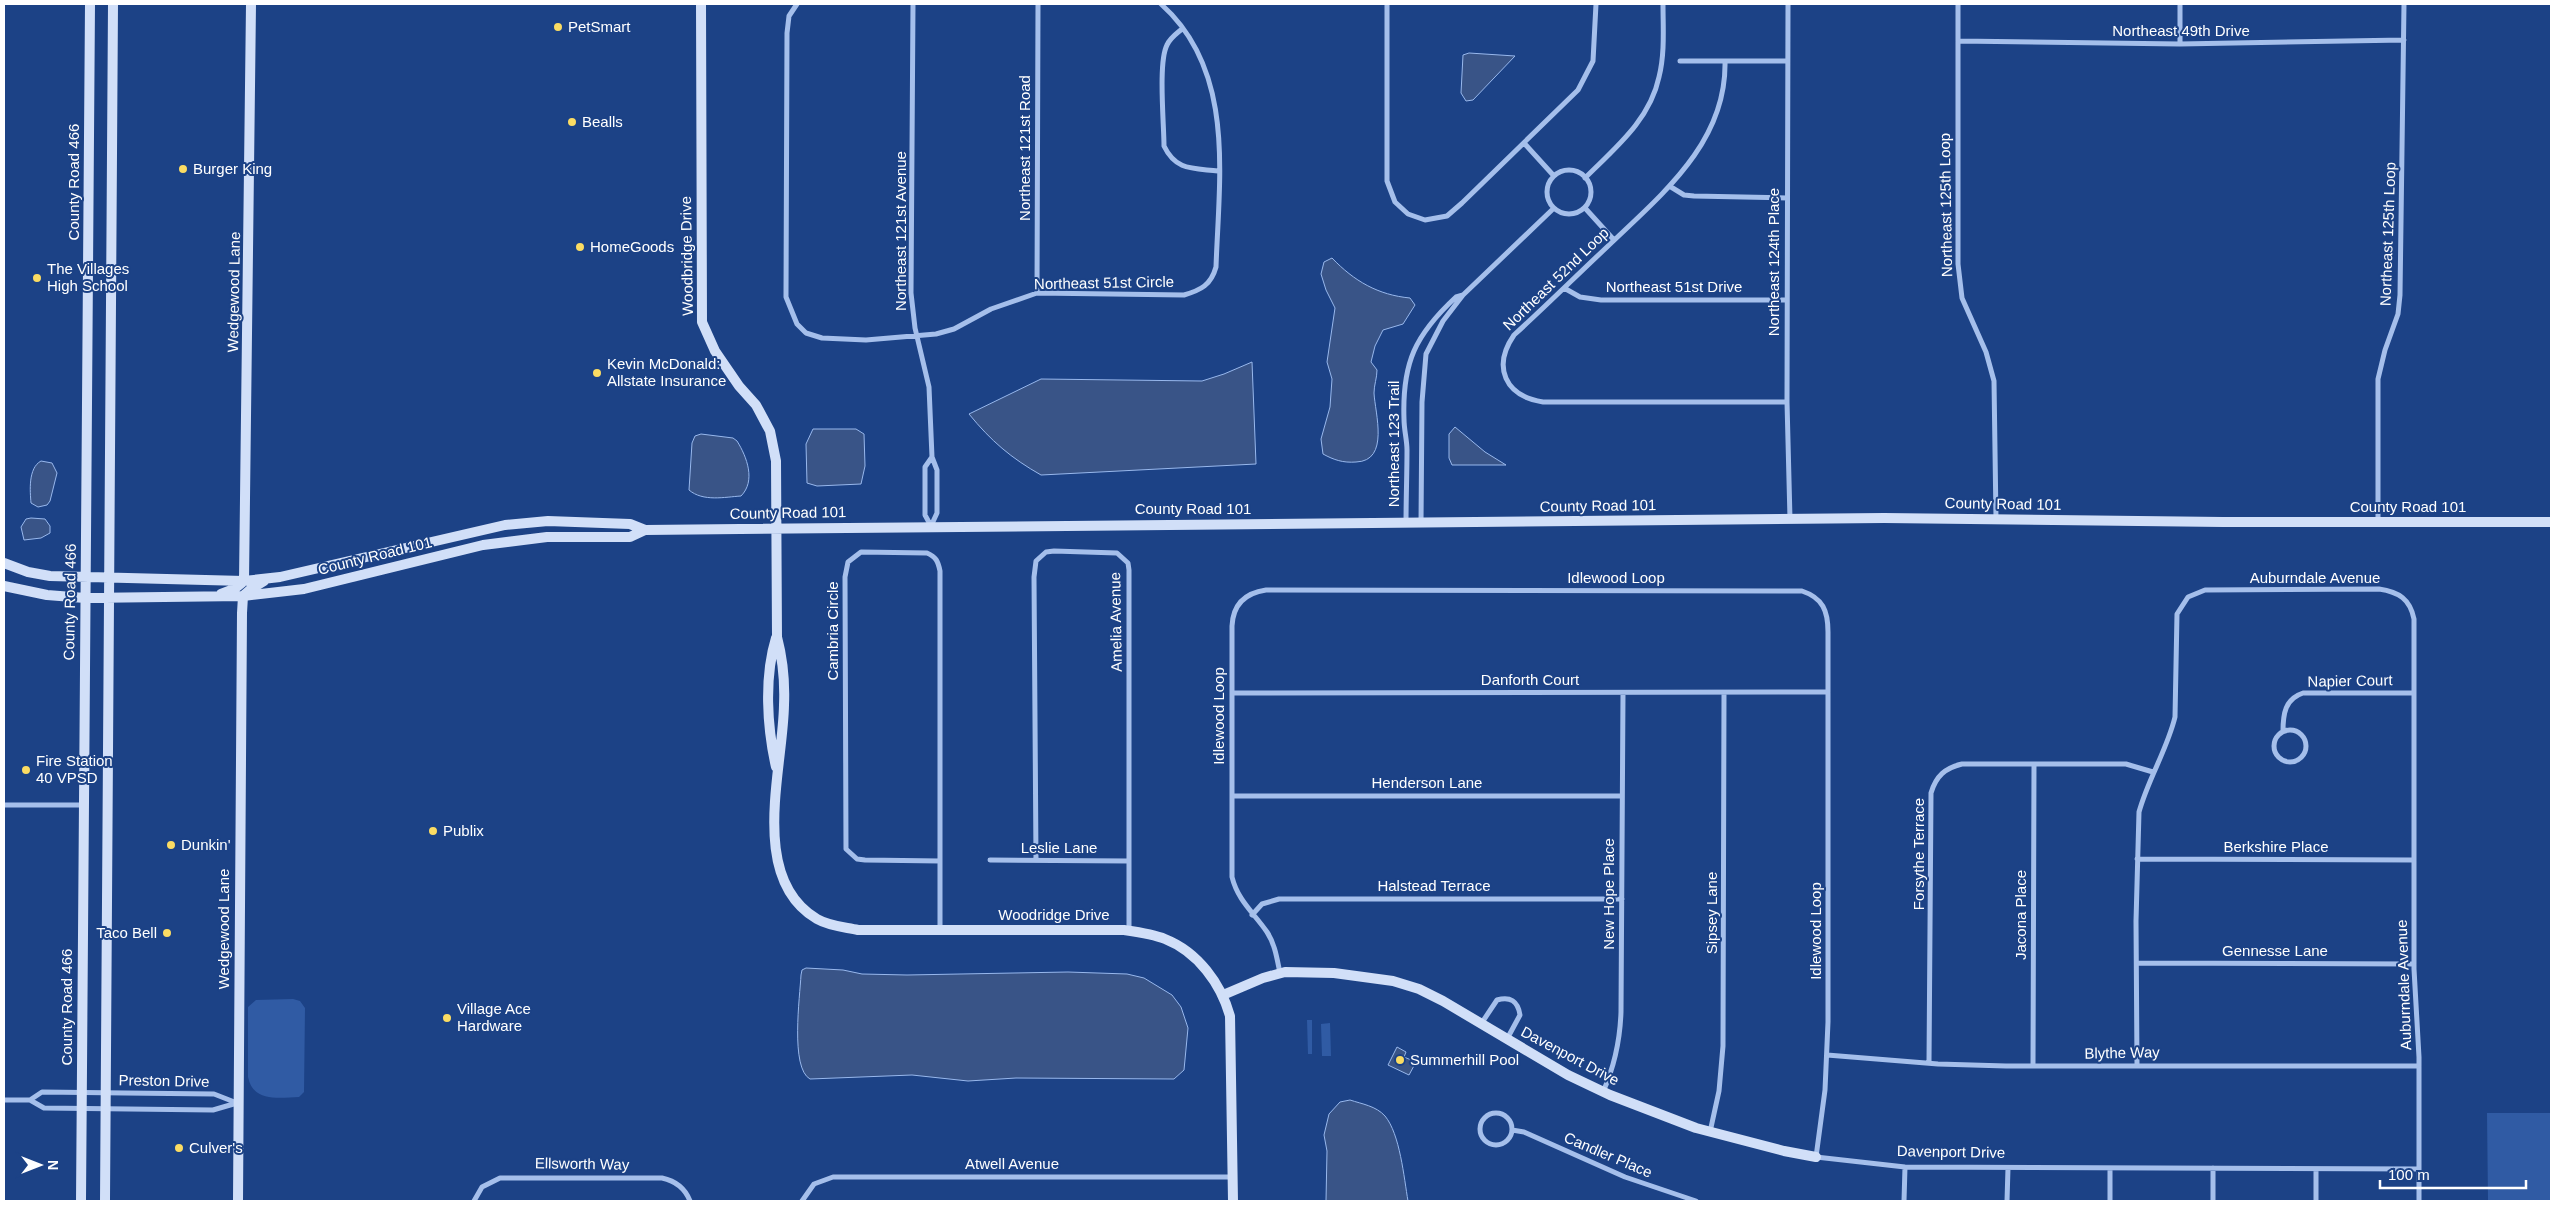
<svg xmlns="http://www.w3.org/2000/svg" width="2555" height="1205" viewBox="0 0 2555 1205" font-family="Helvetica,sans-serif">
	<rect width="100%" height="100%" fill="#1c4286"/>
	<path fill="#305ba4" d="M293,999l7,2 5,7 -1,84 -5,5c-21,1 -46,5 -51,-20v-70l8,-7z
		M1307,1020h5v34h-4z
		M1330,1023l1,33h-9l-1,-32z
		M2487,1113h64v88h-63z"/>
	<path fill="#395487" stroke="#98b8ed" d="M1469,53l46,3 -42,44 -7,1 -5,-8 2,-38z
		M1332,258c22,23 46,37 78,40l5,7 -12,19 -20,6 -8,16 -4,16 6,8c0,8 -3,15 -3,23 1,20 16,68 -18,69 -13,1 -22,-2 -33,-8l-2,-15 9,-32 2,-28 -5,-17 8,-54 -9,-18 -5,-16 3,-12z
		M1252,362l4,102 -215,11c-30,-17 -50,-34 -72,-61l72,-35 161,2 22,-7z
		M1455,427l30,25 21,13h-54l-3,-7v-24z
		M813,429h43l8,5 1,32 -4,18 -44,2 -10,-3 -1,-39z
		M701,434l32,4 4,3c10,16 19,40 4,55 -16,1 -38,6 -52,-6l3,-47 3,-7z
		M41,461l11,2 5,10 -7,28 -3,4 -9,2 -7,-4c-1,-12 -3,-35 10,-42z
		M31,518l14,1 5,7v7l-9,5 -17,2 -3,-13 5,-8z
		M806,968l37,2 19,4 45,1 161,-3 59,2 17,4 28,17 9,12 7,21 -4,42 -10,9 -158,-1 -48,3 -56,-6 -102,4c-20,-11 -10,-83 -9,-104l1,-5z
		M1397,1047l9,5 -2,5 12,5 -7,13 -21,-10z
		M1350,1100c12,4 26,6 35,16 15,18 19,62 23,85h-82l1,-50 -3,-16 5,-21 11,-12z"/>
	<g fill="none" stroke-linecap="round" stroke-linejoin="round">
		<path stroke="#a5bfeb" stroke-width="5" d="M797,4l-8,12 -2,17 -1,264 11,27 9,9 16,5 44,2 70,-6 18,-5 37,-20 46,-16 147,2c17,-5 27,-10 32,-28 3,-90 20,-196 -55,-263
			M913,4l-2,289 4,35 14,59 3,70 5,13v43l-6,13
			M1387,4v177l8,21 13,12 17,6 22,-4 15,-13 116,-113 15,-29 3,-57
			M1958,4v260l4,34 24,54 8,29 2,138
			M2180,4v40
			M1788,5l-1,397 3,117
			M1182,29c-6,5 -12,9 -15,16 -9,17 -3,79 -3,101 12,25 29,22 54,25
			M1958,41l222,3 224,-4
			M1680,61h107
			M1725,61c2,82 -64,134 -118,186 -31,29 -61,59 -93,88 -22,32 -9,61 29,67h244
			M1524,143l30,33
			M1547 192a22 22 0 1 1 44 0a22 22 0 1 1-44 0Z
			M1585,178c30,-30 65,-58 74,-101 6,-24 4,-49 4,-73
			M1671,187l13,8 10,1 93,2
			M1585,208l29,32
			M1564,288l16,9 21,3h186
			M1037,293l1,-289
			M2378,522v-143l7,-29 13,-36 2,-19 4,-291
			M1406,523c0,-24 1,-49 1,-73 0,-10 -3,-20 -3,-31 -2,-56 11,-84 52,-122l7,-2
			M1421,523l1,-121 4,-48 17,-33 20,-26 91,-87
			M931,526l-6,-11v-48l7,-10
			M1232,693l596,-1
			M2274 746a16 16 0 1 1 32 0a16 16 0 1 1-32 0Z
			M2283,731c0,-17 2,-32 20,-38h111
			M1232,796h390
			M4,805h80
			M2137,859l277,1
			M990,860l139,1
			M1036,860l-2,-283 2,-16 10,-9 8,-1 63,2 11,10 1,7v360
			M940,861l-75,-1 -8,-1 -11,-10 -1,-272 3,-15 13,-10 66,1c9,4 11,8 13,18v359
			M1252,915l10,-11 17,-5h343
			M2137,963l277,1
			M1280,973c-3,-14 -5,-29 -13,-41 -13,-19 -29,-31 -35,-55v-251c1,-21 13,-33 34,-36l536,1c21,7 26,20 26,41v390l-3,68 -9,67 89,10 514,2
			M1481,1024l16,-24c13,-4 21,1 23,15l-13,24
			M1827,1055l111,9 68,2h413
			M1929,1063l2,-270c5,-17 14,-25 31,-29h164l27,8
			M2137,1065l-1,-144 3,-109c9,-33 28,-62 36,-95l2,-103 11,-17 17,-7 174,-1c20,3 31,10 35,30v350l5,88v144
			M2033,1066l1,-302
			M1603,1092c12,-27 17,-51 18,-80l2,-319
			M4,1100h26l12,-8 83,1 89,1 23,9
			M30,1100l14,8 169,2 24,-7
			M1480 1129a16 16 0 1 1 32 0a16 16 0 1 1-32 0Z
			M1512,1130l12,2 101,45 71,24
			M1710,1132l9,-41 4,-45 1,-353
			M474,1201l8,-14 18,-9h162c14,3 23,10 28,23
			M802,1201l12,-17 19,-7h399
			M1904,1201l1,-34
			M2007,1201l1,-33
			M2110,1201v-33
			M2213,1201v-33
			M2316,1201v-32"/>
		<path stroke="#d1dff8" stroke-width="10" d="M701,4l1,318 13,29 24,35 17,19 14,26 6,30 1,176c6,23 8,45 7,68 -1,65 -36,173 33,214 12,7 27,8 41,11h266c14,2 29,4 41,9 33,13 56,45 65,77l3,185
			M4,563l24,9 22,4 194,5 36,-4 225,-52 43,-4 82,3 15,6 1239,-12 339,4h328
			M4,586l43,9 38,3 158,-2 61,-7 179,-44 64,-8h83l15,-7
			M221,594l13,-5 10,-8 7,-577
			M776,767c-9,-40 -12,-90 0,-129
			M1223,995l40,-17 22,-6 49,1 59,8 26,8 24,12 125,74 42,20 86,33 88,23 32,6
			M81,1201l9,-1197
			M105,1201l8,-1197
			M238,1201l4,-588 1,-17 8,-7 13,-8"/>
	</g>
	<g fill="#fbdc63" stroke="#1c4286" stroke-width="2">
		<circle cx="558" cy="27" r="5"/>
		<circle cx="572" cy="122" r="5"/>
		<circle cx="183" cy="169" r="5"/>
		<circle cx="580" cy="247" r="5"/>
		<circle cx="37" cy="278" r="5"/>
		<circle cx="597" cy="373" r="5"/>
		<circle cx="26" cy="770" r="5"/>
		<circle cx="433" cy="831" r="5"/>
		<circle cx="171" cy="845" r="5"/>
		<circle cx="167" cy="933" r="5"/>
		<circle cx="447" cy="1018" r="5"/>
		<circle cx="1400" cy="1060" r="5"/>
		<circle cx="179" cy="1148" r="5"/>
	</g>
	<g text-anchor="middle" stroke-width="4" stroke-linejoin="round" paint-order="stroke">
		<g font-size="15" fill="#fff" stroke="#1c4286" text-anchor="start">
			<text x="568" y="32">PetSmart</text>
			<text x="582" y="127">Bealls</text>
			<text x="193" y="174">Burger King</text>
			<text x="590" y="252">HomeGoods</text>
			<text x="47" y="274">The Villages<tspan x="47" dy="17">High School</tspan></text>
			<text x="607" y="369">Kevin McDonald:<tspan x="607" dy="17">Allstate Insurance</tspan></text>
			<text x="36" y="766">Fire Station<tspan x="36" dy="17">40 VPSD</tspan></text>
			<text x="443" y="836">Publix</text>
			<text x="181" y="850">Dunkin'</text>
			<text x="157" y="938" text-anchor="end">Taco Bell</text>
			<text x="457" y="1014">Village Ace<tspan x="457" dy="17">Hardware</tspan></text>
			<text x="1410" y="1065">Summerhill Pool</text>
			<text x="189" y="1153">Culver's</text>
		</g>
		<g font-size="15" fill="#fff" stroke="#1c4286">
			<text x="2181" y="36">Northeast 49th Drive</text>
			<text transform="translate(1025 148) rotate(-90)" y="5">Northeast 121st Road</text>
			<text transform="translate(74 182) rotate(-90)" y="5">County Road 466</text>
			<text transform="translate(1946 205) rotate(-91)" y="5">Northeast 125th Loop</text>
			<text transform="translate(901 231) rotate(-90)" y="5">Northeast 121st Avenue</text>
			<text transform="translate(2388 234) rotate(-88)" y="5">Northeast 125th Loop</text>
			<text transform="translate(687 256) rotate(-91)" y="5">Woodbridge Drive</text>
			<text transform="translate(1774 262) rotate(-90)" y="5">Northeast 124th Place</text>
			<text transform="translate(1556 279) rotate(-44)" y="5">Northeast 52nd Loop</text>
			<text transform="translate(1104 283) rotate(-1)" y="5">Northeast 51st Circle</text>
			<text x="1674" y="292">Northeast 51st Drive</text>
			<text transform="translate(234 292) rotate(-89)" y="5">Wedgewood Lane</text>
			<text transform="translate(1394 444) rotate(-90)" y="5">Northeast 123 Trail</text>
			<text transform="translate(2003 504) rotate(1)" y="5">County Road 101</text>
			<text transform="translate(1598 506) rotate(-1)" y="5">County Road 101</text>
			<text x="2408" y="512">County Road 101</text>
			<text x="1193" y="514">County Road 101</text>
			<text transform="translate(788 513) rotate(-1)" y="5">County Road 101</text>
			<text transform="translate(375 556) rotate(-14)" y="5">County Road 101</text>
			<text x="1616" y="583">Idlewood Loop</text>
			<text x="2315" y="583">Auburndale Avenue</text>
			<text transform="translate(70 602) rotate(-89)" y="5">County Road 466</text>
			<text transform="translate(1116 622) rotate(-91)" y="5">Amelia Avenue</text>
			<text transform="translate(833 631) rotate(-90)" y="5">Cambria Circle</text>
			<text x="1530" y="685">Danforth Court</text>
			<text transform="translate(2350 681) rotate(-1)" y="5">Napier Court</text>
			<text transform="translate(1219 716) rotate(-90)" y="5">Idlewood Loop</text>
			<text x="1427" y="788">Henderson Lane</text>
			<text x="2276" y="852">Berkshire Place</text>
			<text x="1059" y="853">Leslie Lane</text>
			<text transform="translate(1919 854) rotate(-90)" y="5">Forsythe Terrace</text>
			<text x="1434" y="891">Halstead Terrace</text>
			<text transform="translate(1609 894) rotate(-90)" y="5">New Hope Place</text>
			<text transform="translate(1712 913) rotate(-90)" y="5">Sipsey Lane</text>
			<text x="1054" y="920">Woodridge Drive</text>
			<text transform="translate(2021 915) rotate(-90)" y="5">Jacona Place</text>
			<text transform="translate(224 929) rotate(-90)" y="5">Wedgewood Lane</text>
			<text transform="translate(1816 931) rotate(-90)" y="5">Idlewood Loop</text>
			<text x="2275" y="956">Gennesse Lane</text>
			<text transform="translate(2404 985) rotate(-92)" y="5">Auburndale Avenue</text>
			<text transform="translate(67 1007) rotate(-90)" y="5">County Road 466</text>
			<text transform="translate(2122 1053) rotate(-1)" y="5">Blythe Way</text>
			<text transform="translate(1570 1056) rotate(28)" y="5">Davenport Drive</text>
			<text transform="translate(164 1081) rotate(1)" y="5">Preston Drive</text>
			<text transform="translate(1951 1152) rotate(1)" y="5">Davenport Drive</text>
			<text transform="translate(1608 1155) rotate(23)" y="5">Candler Place</text>
			<text transform="translate(582 1164) rotate(1)" y="5">Ellsworth Way</text>
			<text x="1012" y="1169">Atwell Avenue</text>
		</g>
	</g>
	<rect width="2555" height="1205" fill="none" stroke="#ffffff" stroke-width="10"/>
	<g transform="translate(40 1165) rotate(90)" stroke="#1c4286" stroke-width="4" paint-order="stroke">
	<path d="M0-4L9 19L0 12L-9 19Z" fill="#ffffff"/>
	<text y="-8" font-size="14" font-weight="bold" text-anchor="middle" fill="#ffffff">N</text>
	</g>
	<path d="M2380 1180v8h146v-8" fill="none" stroke="#ffffff" stroke-width="2.5"/>
	<text x="2388" y="1180" font-size="15" fill="#ffffff" stroke="#1c4286" stroke-width="4" paint-order="stroke">100 m</text>
</svg>
